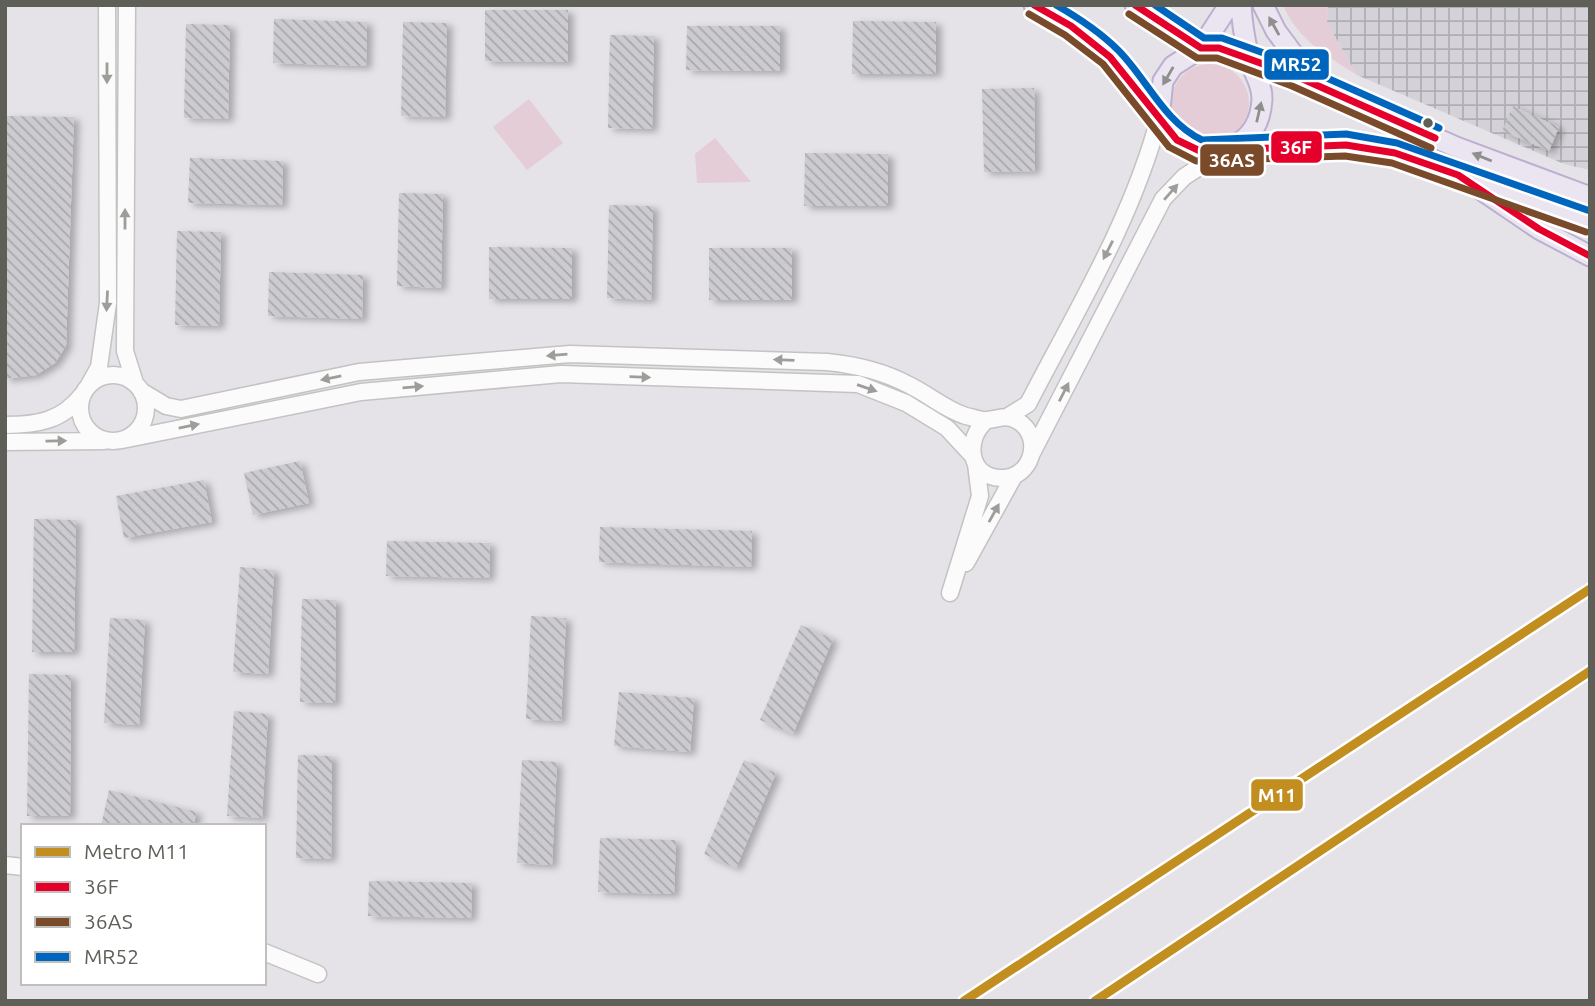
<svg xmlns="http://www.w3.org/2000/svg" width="1595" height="1006" viewBox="0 0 1595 1006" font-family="Ubuntu,sans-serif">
	<defs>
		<pattern id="industrial-grid" width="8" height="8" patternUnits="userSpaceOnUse" patternTransform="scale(1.75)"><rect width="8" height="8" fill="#d4d2d8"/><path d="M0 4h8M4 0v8" fill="none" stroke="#afaeb2"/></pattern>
		<pattern id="building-back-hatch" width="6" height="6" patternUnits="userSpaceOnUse" patternTransform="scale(1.75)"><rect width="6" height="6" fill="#cccbcf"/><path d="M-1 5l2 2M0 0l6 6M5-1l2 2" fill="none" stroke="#a9a8ab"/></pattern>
		<filter id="shadow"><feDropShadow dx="5.5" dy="3" stdDeviation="3.5" flood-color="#0004"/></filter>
	</defs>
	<rect width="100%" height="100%" fill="#e5e2e8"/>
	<path fill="url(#industrial-grid)" d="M1590,5v165l-26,-6 -207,-89 -30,-52 1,-18z"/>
	<path fill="#e4cdd6" d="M1283,5h45l-1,18 30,52c-30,-19 -60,-36 -74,-70z
		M1171 103a39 39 0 1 1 78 0a39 39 0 1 1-78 0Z
		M529,99l34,44 -36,27 -34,-43z
		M715,138l36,44 -54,1 -2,-29z"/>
	<path fill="url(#building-back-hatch)" filter="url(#shadow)" d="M485,10h83v52l-83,-1z
		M274,19l93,3 -1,44 -93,-3z
		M853,21l83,1v52h-84z
		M403,22l44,1 -2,94 -44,-1z
		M186,24l44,1 -2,94 -44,-1z
		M687,26h93v45l-94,-1z
		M610,35l44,1 -2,93 -44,-1z
		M1034,88l1,83 -51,1 -2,-83z
		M1513,106l46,21 -10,24 -47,-20z
		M5,116l69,1 -8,229 -11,17 -19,12 -31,4z
		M805,153l83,1v52h-84z
		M190,158l93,3 -1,44 -94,-2z
		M399,193l44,1 -2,94 -44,-2z
		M609,205l44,1 -2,94 -44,-2z
		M177,231l44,1 -2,94 -44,-1z
		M489,247l83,1v51h-83z
		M709,248h83v52h-83z
		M269,272l94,3 -1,44 -94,-3z
		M300,461l9,42 -56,12 -9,-42z
		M204,480l8,42 -88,16 -8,-42z
		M34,519l42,1 -2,132h-42z
		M600,527l152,4 -1,36 -152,-5z
		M387,541l103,2 -1,35 -103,-2z
		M240,567l34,3 -6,104 -35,-2z
		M302,599l34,1 -1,103 -35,-1z
		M531,616l35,2 -5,103 -35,-2z
		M110,618l35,2 -6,105 -35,-2z
		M801,625l32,14 -40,95 -33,-14z
		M29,674l42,1 -1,141h-43z
		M619,692l75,6 -4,54 -76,-6z
		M234,711l34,3 -6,104 -35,-2z
		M298,755l34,1 -1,103 -35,-1z
		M522,760l35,2 -5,103 -35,-2z
		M744,760l32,13 -40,95 -32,-14z
		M109,790l88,22 -4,14h-92z
		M600,838l76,2 -2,54 -76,-2z
		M369,881l103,2 -1,35 -103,-2z"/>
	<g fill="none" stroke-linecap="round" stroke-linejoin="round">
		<g stroke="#c4c3c2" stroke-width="19">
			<path id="minor" d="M127,5l-2,346 10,32
				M80 408a33 33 0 1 1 66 0a33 33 0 1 1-66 0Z
				M89,385l10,-18 9,-64 -1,-298
				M141,391l25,15 15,3 178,-37 211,-18 257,8c30,3 56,9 82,23 19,9 37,25 57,31 6,1 15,5 21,4 12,-1 19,-6 31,1 26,16 14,58 -17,57 -33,-1 -37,-40 -14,-58
				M1007,417l21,-13c48,-93 104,-184 131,-286
				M5,425c32,0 57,-4 77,-30
				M122,440l239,-48 200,-18 297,10 48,19 41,25 25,27
				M5,442l99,-1
				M1032,453l131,-254 21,-22 41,-27
				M966,563l48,-87
				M950,593l30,-97 -4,-32
				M5,865l18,2
				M264,952l54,22"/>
		</g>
		<g stroke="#bcafd0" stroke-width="23">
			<path id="major" d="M1034,5c26,15 53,30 75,51 34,33 65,117 124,90 20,-9 28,-26 29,-47 0,-17 -9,-26 -13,-41 -4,-17 -7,-35 -8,-53
				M1135,5l66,43
				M1263,5l13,26 37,50
				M1201,48h18l77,28 160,71 134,50
				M1159,118l4,-37 10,-15 28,-18 28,-43
				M1231,149l115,-4 49,8 195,69
				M1480,189l59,40 51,27"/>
		</g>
		<use href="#minor" stroke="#fbfbfc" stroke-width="16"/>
		<use href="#major" stroke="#ebe5f1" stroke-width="19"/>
		<g stroke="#fff" stroke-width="12">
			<path id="bus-1" d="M1034,5l37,21 39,31 67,83 23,11 146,-6 49,8 63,22 81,54 51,27
				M1135,5l66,43h18l77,28 139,62"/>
		</g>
		<g stroke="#fff" stroke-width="12">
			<path id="bus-2" d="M1029,14l36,21 38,29 66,83 27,14 149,-5 47,7 194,69
				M1129,14l68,44h20l75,28 139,62"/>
		</g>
		<g stroke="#fff" stroke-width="12">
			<path id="bus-3" d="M1056,5c21,12 44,27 62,45 29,29 46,72 84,90l144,-6 51,9 193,68
				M1155,5l49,33h18l78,28 139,62"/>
		</g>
		<use href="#bus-1" stroke="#e4002b" stroke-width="7"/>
		<use href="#bus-2" stroke="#7a4b2a" stroke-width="7"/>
		<use href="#bus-3" stroke="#0065bd" stroke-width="7"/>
		<g stroke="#fff" stroke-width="14">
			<path id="metro-1" d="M964,1001l626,-412
				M1095,1001l495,-330"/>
		</g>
		<use href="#metro-1" stroke="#c18e1f" stroke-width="9"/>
	</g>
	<defs><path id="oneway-solid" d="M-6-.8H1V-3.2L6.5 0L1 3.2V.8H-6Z" transform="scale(1.75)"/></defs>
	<g fill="#8f8f8e">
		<use href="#oneway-solid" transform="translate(1274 26) rotate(-119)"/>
		<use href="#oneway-solid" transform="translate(1168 76) rotate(120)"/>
		<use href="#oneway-solid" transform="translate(1259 112) rotate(-77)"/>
		<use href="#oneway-solid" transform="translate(1482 157) rotate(-158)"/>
	</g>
	<g fill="#9d9e9a">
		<use href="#oneway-solid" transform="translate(107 73) rotate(90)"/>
		<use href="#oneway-solid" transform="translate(1171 192) rotate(-49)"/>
		<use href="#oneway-solid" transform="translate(125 219) rotate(-90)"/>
		<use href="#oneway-solid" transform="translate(1108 250) rotate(117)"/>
		<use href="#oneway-solid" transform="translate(107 301) rotate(93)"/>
		<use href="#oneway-solid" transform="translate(557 355) rotate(175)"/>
		<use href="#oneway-solid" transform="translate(784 360) rotate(-178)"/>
		<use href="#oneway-solid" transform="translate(640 377) rotate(2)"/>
		<use href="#oneway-solid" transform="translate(331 378) rotate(168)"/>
		<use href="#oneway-solid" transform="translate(413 387) rotate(-5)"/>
		<use href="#oneway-solid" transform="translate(867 388) rotate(19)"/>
		<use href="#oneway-solid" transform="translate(1064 392) rotate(-63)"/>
		<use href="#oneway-solid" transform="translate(189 426) rotate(-11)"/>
		<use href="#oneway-solid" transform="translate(56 441) rotate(-1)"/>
		<use href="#oneway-solid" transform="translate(994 513) rotate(-61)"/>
	</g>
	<circle fill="#5e6058" stroke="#fff" stroke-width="2.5" cx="1428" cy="123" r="6"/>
	<g stroke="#fff" stroke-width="2.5">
		<rect x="1263" y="48" width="67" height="33" rx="7" fill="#0065bd"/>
		<rect x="1270" y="130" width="53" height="34" rx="7" fill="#e4002b"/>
		<rect x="1199" y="143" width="66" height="34" rx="7" fill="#7a4b2a"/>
		<rect x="1250" y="778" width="54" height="34" rx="7" fill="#c18e1f"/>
	</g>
	<g font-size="19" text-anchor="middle" font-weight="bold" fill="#fff">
		<text x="1296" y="71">MR52</text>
		<text x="1296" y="154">36F</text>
		<text x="1232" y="167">36AS</text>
		<text x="1277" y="802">M11</text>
	</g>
	<rect width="1595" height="1006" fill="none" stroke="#5e6058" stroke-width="14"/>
	<rect x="21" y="824" width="245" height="161" fill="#ffffff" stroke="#bfbfbc" stroke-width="2"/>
	<rect x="35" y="847" width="35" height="10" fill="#c18e1f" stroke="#bfbfbc" stroke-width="2"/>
	<text x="84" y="859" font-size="21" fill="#5e6058">Metro M11</text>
	<rect x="35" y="882" width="35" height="10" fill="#e4002b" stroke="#bfbfbc" stroke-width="2"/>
	<text x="84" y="894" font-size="21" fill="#5e6058">36F</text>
	<rect x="35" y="917" width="35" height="10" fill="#7a4b2a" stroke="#bfbfbc" stroke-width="2"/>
	<text x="84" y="929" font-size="21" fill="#5e6058">36AS</text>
	<rect x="35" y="952" width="35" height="10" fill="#0065bd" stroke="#bfbfbc" stroke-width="2"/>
	<text x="84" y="964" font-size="21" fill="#5e6058">MR52</text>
</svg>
